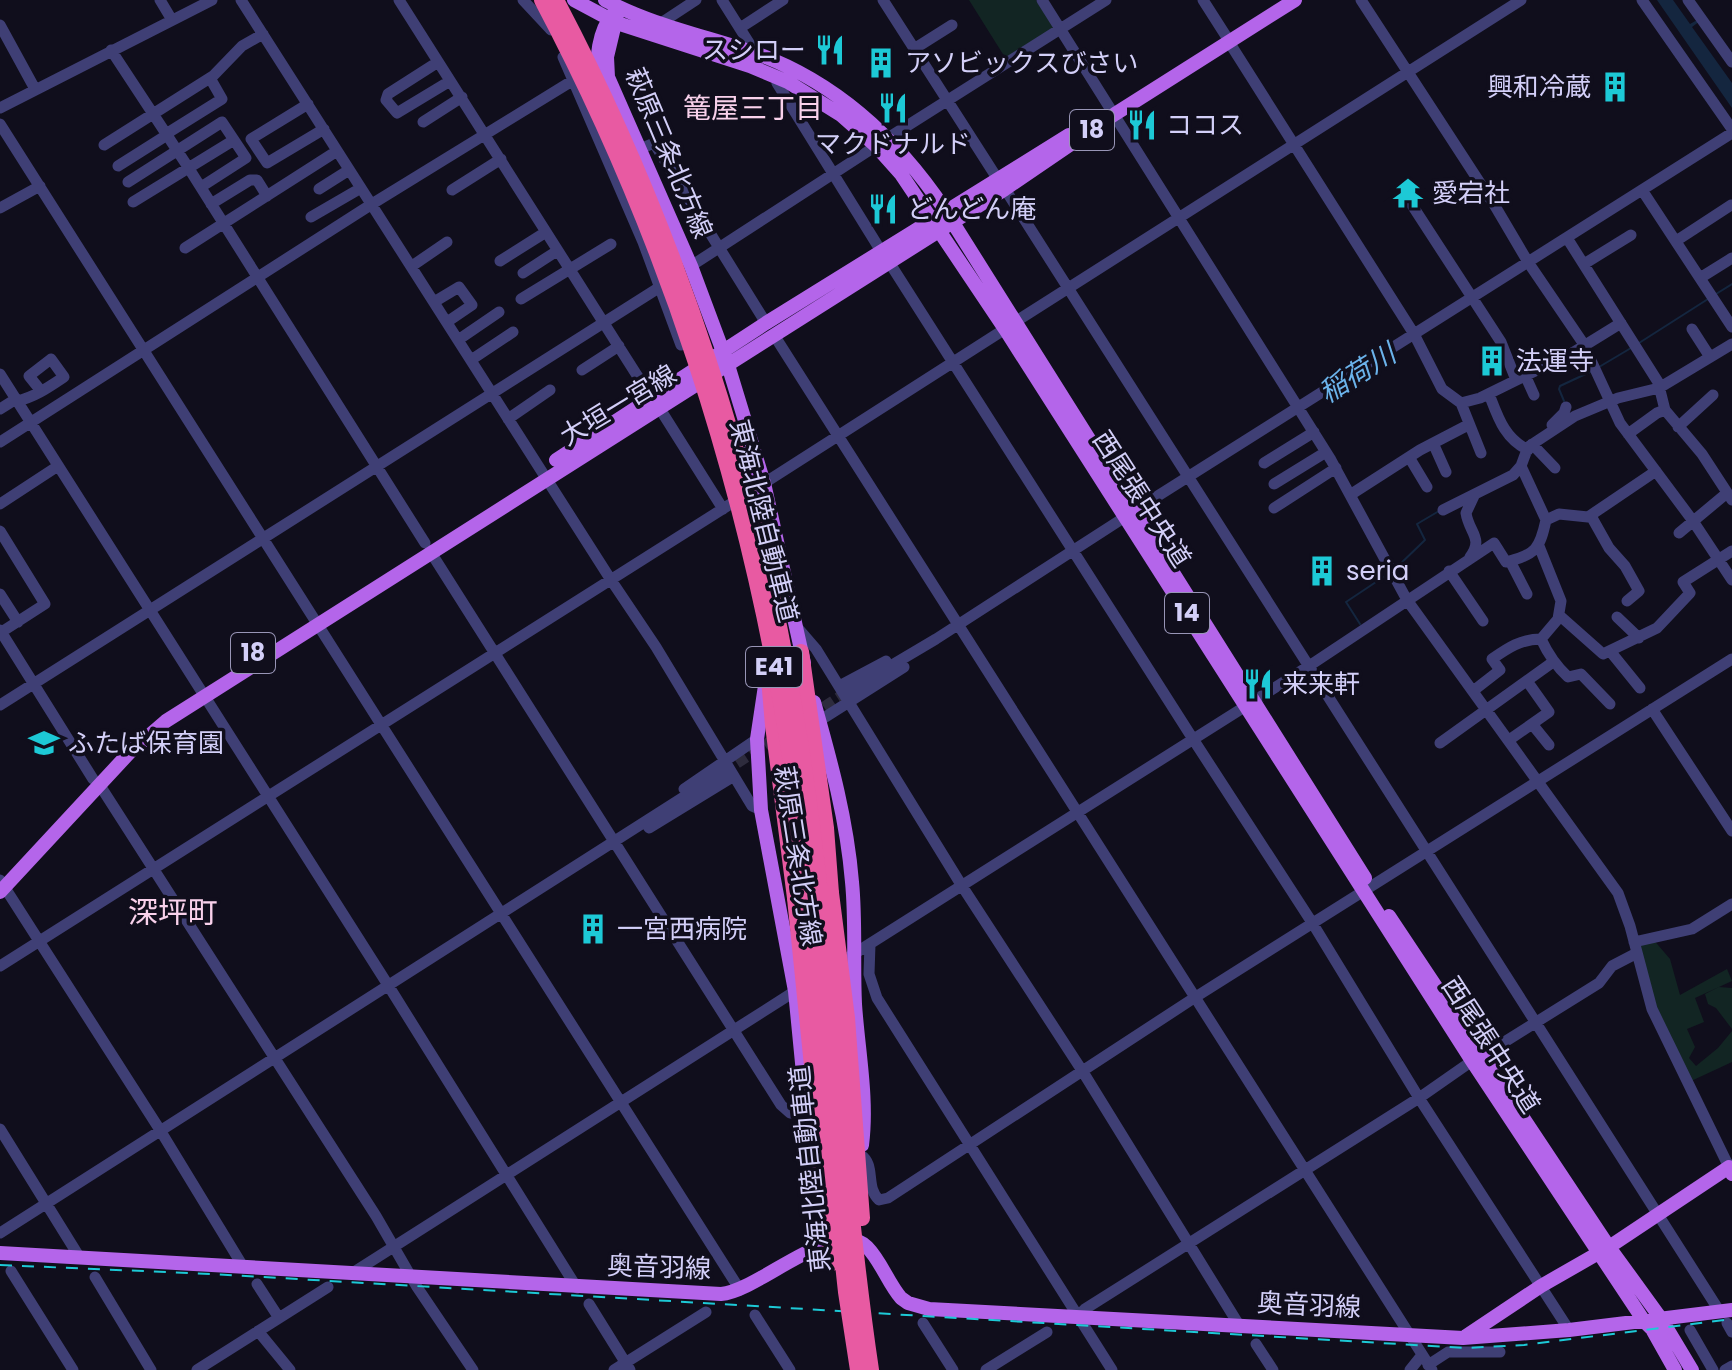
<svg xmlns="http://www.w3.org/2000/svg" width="1732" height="1370" viewBox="0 0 1732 1370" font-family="Poppins,'Noto Sans JP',sans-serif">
	<rect width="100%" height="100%" fill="#100e1c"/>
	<path fill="#122523" d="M969,0h67l18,29 -48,30z
		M1652,938l18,21 10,36 47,-26 5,12 -37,17 9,24 -17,7 8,18 -6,11 7,8 22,-18 14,-17v31l-43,20 -37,-73 -18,-67z
		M1719,987l13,1v41l-16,-21 -8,-4 -3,-10z"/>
	<path fill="#14263f" d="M1657,0h16l17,24 9,-5 1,2 -8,6 40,56v25z"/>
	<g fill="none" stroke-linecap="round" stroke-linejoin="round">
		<path stroke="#14263f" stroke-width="2" d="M1716,294l16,-10
			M1639,343l69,-44
			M1599,367l32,-19
			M1564,401l-5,-12 1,-3 30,-14
			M1395,569l30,-29 -8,-16 22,-13
			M1360,624l-14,-22 39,-26"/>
		<path stroke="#2d2b3d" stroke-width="11" stroke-dasharray="11 5.5" stroke-linecap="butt" d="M810,716l40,-26
			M723,772l56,-36"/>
		<path stroke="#3f3f75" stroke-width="11" d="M160,0l12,20
			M241,0l370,580 45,67 96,159 9,4
			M399,0l253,399
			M523,0l28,30
			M722,0l34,54
			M883,0l114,178
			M1042,0l289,460 76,140 211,293 12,33 22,83 77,158 3,-2
			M1203,0l23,36
			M1361,0l134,206 33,56 55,81 37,80 73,98 39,59
			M1642,0l90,129
			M1688,0l44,62
			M661,23l35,-23
			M0,25l35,64
			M740,28l43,-28
			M1229,42l185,292 28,55 19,14 19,-5 94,-46 47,-29
			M914,49l38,-24
			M111,50l77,117 237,376
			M563,57l80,185 38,103
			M438,62l-50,32 -2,6 11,13 53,-32
			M780,79l-3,4 104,168
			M308,104l-57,35 16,24 57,-34
			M0,108l212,-108
			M423,122l39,-25
			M0,124l740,1166
			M166,134l56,-35 -12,-21
			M888,138l218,-138
			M104,145l109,-69 29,-30 21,-12
			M640,149l14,-6 112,180
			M118,166l49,-31
			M128,182l94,-60 24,36 -45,29
			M319,189l30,-19
			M1005,189l715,1123
			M452,190l49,-31
			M1642,190l90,137
			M133,202l101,-62
			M211,204l39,-24h7l10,16
			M1412,205l89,137 15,38
			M0,208l40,-22
			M311,217l50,-29
			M1567,238l91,144 7,28 37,44 30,46
			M1676,241l55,-36
			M185,248l152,-97
			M500,261l46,-29
			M889,262l304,477 120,185 106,174 150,232
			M1584,264l47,-29
			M412,266l35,-24
			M691,266l185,-120
			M523,273l34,-22
			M1700,278l32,-20
			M521,299l90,-55
			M434,302l25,-15 13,18 -25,17
			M1015,322l506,-322
			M1692,329l18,28
			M774,335l658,1035
			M458,340l41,-28
			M471,360l42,-28
			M582,370l37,-24
			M0,374l388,611 189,303
			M1525,375l9,20
			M1489,394c9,23 15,44 39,56
			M17,401c18,-4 32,-14 47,-24l-13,-18 -22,17 12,15
			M1461,403l20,50
			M0,409l16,-10
			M660,409l63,100
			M508,419l42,-29
			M1552,425l12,-12 2,-6
			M1678,427l35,-32
			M1628,434l29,-21 8,-3
			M0,442l372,-238 200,-123
			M1433,443l13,29
			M1532,444l23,24
			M1409,457l18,30
			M1264,463l50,-31
			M1521,466l25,54
			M1274,484l52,-32
			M758,487l247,-158
			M1350,495l70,-45 48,-25
			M0,504l58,-38
			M1274,508l62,-40
			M1443,510l70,-35 8,-9 7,-19 47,-31 43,-18 41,-10 73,-44
			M1134,511l598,-378
			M1591,516l18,32 16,18 14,25 -12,10
			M0,531l45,73 -45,29
			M1679,533l48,-40
			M1539,546l22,55 -3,18 -17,20c7,15 14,26 27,38l13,-3 29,30
			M430,551l351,554 9,8 25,1
			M1470,557c14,-19 -1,-24 -4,-44l8,-17
			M1510,561l17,33
			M1449,571l34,50
			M0,594l18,28
			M1559,615l44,39 54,-26 33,-35 -7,-11 49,-31
			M1617,617l22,21
			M797,627l19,22 146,237 121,186 156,253
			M0,630l93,149
			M1610,651l30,37
			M839,686l47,-25
			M850,690l86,-51 189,-122
			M1473,691l27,-21 -8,-11c16,-11 29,-20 49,-20
			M0,705l660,-418
			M1652,709l80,122
			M819,721l85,-54
			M1532,724l17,21
			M1509,740l40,-28 -22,-31
			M1440,743l113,-81
			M99,784l277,432 41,71 56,83
			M684,789l73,-50
			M649,828l85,-52
			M0,880l160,250 84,138
			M1634,942l58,-13 40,-25
			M870,944l-1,30 8,24 235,372
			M849,957l460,-291 185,-123 12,19c30,-7 34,-14 40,-42l13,-6 29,3 68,-46
			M0,966l740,-468
			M1482,1056l117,-73 13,-17 25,-13
			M0,1129l80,129
			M861,1155c15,10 4,32 18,45l9,-2 306,-200 538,-339
			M0,1233l723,-461
			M11,1271l62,99
			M351,1274l449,-286
			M95,1277l56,93
			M257,1284l22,34
			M589,1304l41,66
			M755,1315l35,55
			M1078,1316l7,-7 334,-211 53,-37
			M923,1323l30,47
			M1727,1323l5,9
			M1690,1330l23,40
			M258,1331l32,39
			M1256,1344l17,26
			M1428,1365l20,-13h52
			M197,1370l131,-83
			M614,1370l92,-58
			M986,1370l61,-38
			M1410,1370l12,-15
			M1725,1370l7,-4"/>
		<path stroke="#b465ea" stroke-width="14" d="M574,0l43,23 133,43 38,16 53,33 35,31 25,28 104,155 467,732 172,260 8,8 23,41
			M605,0c46,25 100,36 150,53 81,29 143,87 190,157l420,668
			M617,15l-10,42 1,20 83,189 37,99 36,118 40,180
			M601,81c-7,-20 -2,-51 12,-67
			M745,454l22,89
			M556,460l210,-137 303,-188
			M766,679l-9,60 4,71 34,181 15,154 10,26
			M814,702c17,60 33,118 38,180 4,40 1,82 3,122 3,46 13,95 7,141
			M0,892l130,-140 36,-31 839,-532 110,-75 180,-114
			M1389,916l220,331 53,73 30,50
			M0,1253l721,41c38,-3 114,-78 146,-47 14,14 21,36 34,51l7,5 21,6 534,29 106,-8 163,-20
			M1466,1336l75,-50 68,-39 120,-80 3,7"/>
		<path stroke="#e85aa2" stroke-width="16" d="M801,652l25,176 5,65
			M768,667l5,58 22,173"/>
		<path stroke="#1dc9d6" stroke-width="2" stroke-dasharray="12 10" stroke-linecap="butt" d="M0,1265l212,9 1254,74 58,-3 208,-26"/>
		<path stroke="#e85aa2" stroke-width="16" d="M542,0c123,232 205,485 246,744 28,181 38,366 58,548l12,78
			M556,0c122,231 203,483 244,741 33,208 40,420 71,629
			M831,893l16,125 15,200
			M795,898l37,365"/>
	</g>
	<defs>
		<g id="restaurant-bare" transform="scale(2.4)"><path d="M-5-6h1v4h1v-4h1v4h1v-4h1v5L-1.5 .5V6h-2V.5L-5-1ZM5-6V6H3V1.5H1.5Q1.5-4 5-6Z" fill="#1dc9d6" stroke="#100e1c" stroke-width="2.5" paint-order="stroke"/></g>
		<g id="building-bare" transform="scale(2.4)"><path d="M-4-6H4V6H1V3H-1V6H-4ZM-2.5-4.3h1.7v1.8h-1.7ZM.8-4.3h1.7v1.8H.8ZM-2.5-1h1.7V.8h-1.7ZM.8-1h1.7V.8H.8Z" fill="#1dc9d6" stroke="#100e1c" stroke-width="2.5" paint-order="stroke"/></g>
		<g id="temple-bare" transform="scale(2.4)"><path d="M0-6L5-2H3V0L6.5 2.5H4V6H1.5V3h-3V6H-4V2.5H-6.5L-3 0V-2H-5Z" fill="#1dc9d6" stroke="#100e1c" stroke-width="2.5" paint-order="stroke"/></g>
		<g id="school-bare" transform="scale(2.4)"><path d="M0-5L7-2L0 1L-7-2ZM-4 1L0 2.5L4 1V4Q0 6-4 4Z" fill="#1dc9d6" stroke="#100e1c" stroke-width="2.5" paint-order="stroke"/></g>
	</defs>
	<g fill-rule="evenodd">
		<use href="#restaurant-bare" x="830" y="50"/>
		<use href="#building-bare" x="881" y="63"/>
		<use href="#building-bare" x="1615" y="87"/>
		<use href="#restaurant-bare" x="893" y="108"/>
		<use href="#restaurant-bare" x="1142" y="125"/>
		<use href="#temple-bare" x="1408" y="193"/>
		<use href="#restaurant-bare" x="883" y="209"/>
		<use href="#building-bare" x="1492" y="361"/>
		<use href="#building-bare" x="1322" y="571"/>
		<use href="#restaurant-bare" x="1258" y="684"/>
		<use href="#school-bare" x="44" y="743"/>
		<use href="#building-bare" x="593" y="929"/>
	</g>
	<g text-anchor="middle" stroke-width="7" stroke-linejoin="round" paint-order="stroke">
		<g fill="#100e1c" stroke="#9895b6" stroke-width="2">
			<rect x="1070" y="110" width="44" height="40" rx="6"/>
			<rect x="1165" y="593" width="44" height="40" rx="6"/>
			<rect x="231" y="633" width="44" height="40" rx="6"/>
			<rect x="746" y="647" width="56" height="40" rx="6"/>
		</g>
		<g font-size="24" font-weight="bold" fill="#d3cff8">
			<text x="1092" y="138">18</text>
			<text x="1187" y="621">14</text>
			<text x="253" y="661">18</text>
			<text x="774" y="675">E41</text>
		</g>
		<g font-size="26" fill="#d3cff8" stroke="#100e1c" text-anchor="start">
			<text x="806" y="59" text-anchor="end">スシロー</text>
			<text x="905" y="72">アソビックスびさい</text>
			<text x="1591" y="96" text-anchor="end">興和冷蔵</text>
			<text x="1166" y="134">ココス</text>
			<text x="893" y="153" text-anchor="middle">マクドナルド</text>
			<text x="1432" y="202">愛宕社</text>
			<text x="907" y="218">どんどん庵</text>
			<text x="1516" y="370">法運寺</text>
			<text x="1346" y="580">seria</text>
			<text x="1282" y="693">来来軒</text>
			<text x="68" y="752">ふたば保育園</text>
			<text x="617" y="938">一宮西病院</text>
		</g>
		<g font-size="26" fill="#d3cff8" stroke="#100e1c">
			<text transform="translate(669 153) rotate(67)" y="9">萩原三条北方線</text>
			<text transform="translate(618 405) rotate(-31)" y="9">大垣一宮線</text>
			<text transform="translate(1142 499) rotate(57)" y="9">西尾張中央道</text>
			<text transform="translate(764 521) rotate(76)" y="9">東海北陸自動車道</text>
			<text transform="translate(798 856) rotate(81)" y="9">萩原三条北方線</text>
			<text transform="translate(1491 1045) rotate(57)" y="9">西尾張中央道</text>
			<text transform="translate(810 1169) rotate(-96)" y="9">東海北陸自動車道</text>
			<text transform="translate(659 1267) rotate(2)" y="9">奥音羽線</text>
			<text transform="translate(1309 1305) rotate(3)" y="9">奥音羽線</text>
		</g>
		<g font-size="28" fill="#f9d1eb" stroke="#100e1c">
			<text x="753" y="118">篭屋三丁目</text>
		</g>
		<g font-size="28" font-style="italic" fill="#6bb3eb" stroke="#100e1c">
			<text transform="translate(1357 373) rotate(-32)" y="10">稲荷川</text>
		</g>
		<g font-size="30" fill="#f9d1eb" stroke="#100e1c">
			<text x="173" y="923">深坪町</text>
		</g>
	</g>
</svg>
